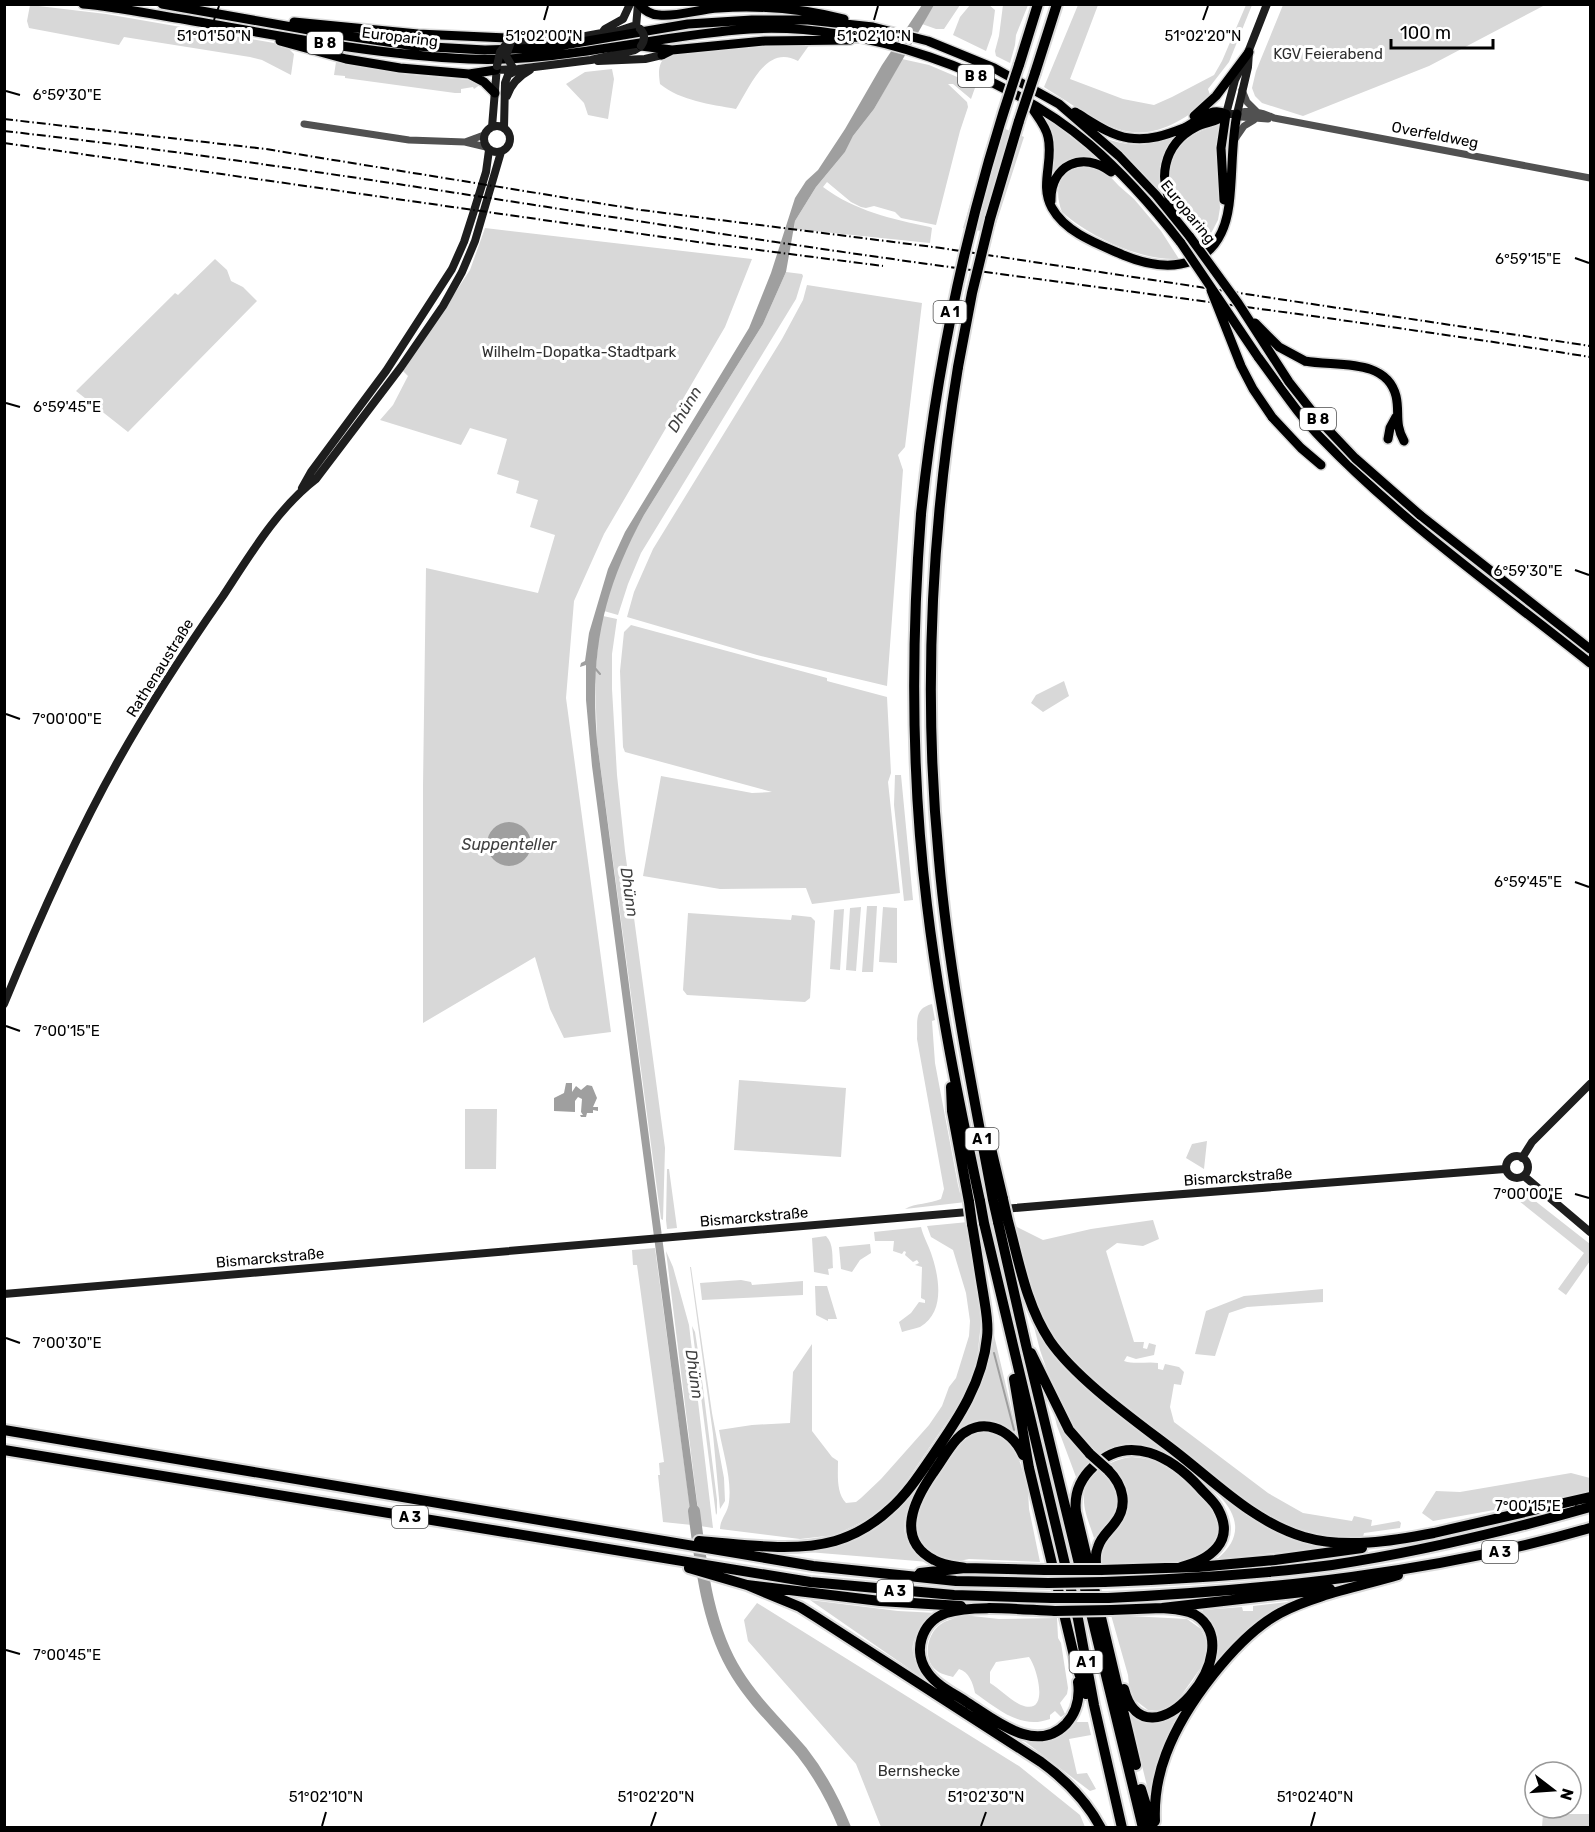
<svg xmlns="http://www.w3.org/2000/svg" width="1595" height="1832" viewBox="0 0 1595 1832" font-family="Rubik,sans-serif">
	<rect width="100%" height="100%" fill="#fff"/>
	<path fill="#d8d8d8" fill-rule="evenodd" d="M30,5l76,9 168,29 15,6 5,5 -3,21 -29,-15 -12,-3 -126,-20 -5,8 -90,-17 -2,-7z
		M934,5h26l-16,24h-8l-14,-5z
		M970,5h19l6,5 -3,24 -6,17 -33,-16 7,-18z
		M1003,5h25l-12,30 -1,10 -5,18 -14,-7 -1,-5 4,-15z
		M1078,5h20l-28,74 53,20 31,6 18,-8 42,-22 8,-14 24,-56h6l-23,57 -21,27 3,9c-72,60 -98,32 -167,-11z
		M1283,5v-1l262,1 -116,61 -126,50 -41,-13 -7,-7 -3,-8 4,-17z
		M810,44l-12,17c-32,-17 -48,26 -62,48 -26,-5 -55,-8 -76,-25 -1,-8 -3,-20 5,-26 14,-11 121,-14 145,-14z
		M902,59l27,6 47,20 -5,14 -18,-15h-5l19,18 1,5 -8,24 -24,94 -35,-7 -6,-6 -21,-6 -8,2 -5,-1 -10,-5 -24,-20 -4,5c32,24 69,32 107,40l2,1 -2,15 -136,-14 1,-8 21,-34 29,-35 8,-16 21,-27z
		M336,62l67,12 67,6 11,4 -7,5 -1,-2 -12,2v4h-6l-110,-15v-2l-11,-1z
		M612,69l2,10 -6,40 -20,-4 -4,-12 -18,-19 19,-12z
		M1045,118l7,4 47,37c-21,-4 -33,-4 -45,16h-3c5,-24 5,-35 -8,-56z
		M994,124l30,13 -31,96 -30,-5z
		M1219,125l-2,27 3,56 -2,12 -12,23c-12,-15 -27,-31 -35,-49 -2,-6 -2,-12 -2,-18 -1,-30 25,-45 50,-51z
		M1173,136l2,3 -15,40 5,20 -28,-31 -31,-29c28,8 40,8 67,-3z
		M1086,165l18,5 15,16 15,13 27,32 18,28c-38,2 -89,-22 -117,-47 -9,-23 -3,-44 24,-47z
		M485,228l267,31 -27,68 -121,207 -30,67 -8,97 45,334 -47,6 -14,-29 -15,-52 -112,66v-237l3,-218 112,25 17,-58 -25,-8 8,-27 -22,-7 3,-12 -22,-7 10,-35 -37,-11 -9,17 -81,-25 13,-15 15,-29 -5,-5 67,-101z
		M215,259l12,11 4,11 12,6 14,14 -129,131 -52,-41 99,-98 3,2z
		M786,272l16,2 1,2 -7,23 -155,254 -13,31 -10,31 -14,-4c5,-34 24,-67 40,-96l119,-191z
		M807,285l115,18 -17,144 -7,8 5,15 -16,216 -130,-31 -130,-38 7,-25 19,-43 129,-210 21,-39z
		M603,616l14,3 -5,35v35l5,86 8,76 40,297 -2,72 -2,-1 -64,-478 -2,-65 4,-42z
		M631,625l196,53v3l60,16 4,76 -3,9 12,111 -88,11 -6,-16 -86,1 -77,-13 18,-100 91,17 20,-1 -147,-40 -2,-5 -3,-76 4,-39z
		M1064,681l5,15 -26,16 -12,-9 5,-8z
		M895,775h6l12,125 -9,1 -10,-96z
		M867,906h10l-4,66h-11z
		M861,907l-5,64 -10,-1 4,-62z
		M883,907l14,1v55l-18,-1z
		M844,909l-4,61 -10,-1 4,-59z
		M688,913l103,7 1,-5 19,2 4,4 -5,77 -5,4 -118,-7 -4,-5z
		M932,1004l3,16 -3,1 3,42 23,122 2,8 4,-1 2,10 -61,7c10,-6 25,-5 36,-10l3,-10 -27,-150c1,-17 -4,-30 15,-35z
		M739,1080l107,8 -5,69 -107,-7z
		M465,1109h32l-1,60h-31z
		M1207,1141l-3,28 -18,-11 6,-14z
		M667,1169h2l8,59 -10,1 -1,-9z
		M1525,1193l65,51v17l-24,34 -8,-6 26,-36 -65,-52z
		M1153,1220l6,19 -16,7 -26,-3 -11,8 28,91h10l-1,6 4,1 2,-6 7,2 -2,10 -18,4 -9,-3 -3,5c12,4 23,0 34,2v6l5,1 2,-6 14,3 5,5 -3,13 -7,-1 -4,23 4,15 94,71 35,20 49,8 2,-5 18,4 -1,6 28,-5 2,2 -1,5 -36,5 -1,4c-27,2 -56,-3 -81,-15 -30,-14 -56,-38 -82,-59 -40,-31 -81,-62 -120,-95 -13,-13 -26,-28 -35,-44 -15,-28 -21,-61 -30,-91l2,-6 26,13 48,-11z
		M968,1222l13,101 -4,36 -9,26 -11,22 -51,75 -15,19 -23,18 -33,16 -35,4 -80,-10c0,-10 8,-16 9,-27 3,-23 -6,-49 -10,-72l33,-5 38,-2 3,-51 19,-28v87l20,26 6,4c0,13 -2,32 8,42l10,-1 5,-4 20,-19 48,-54 13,-19 7,-19 7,-9 13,-42 1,-15 -4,-28 -13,-43 -22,-13 -4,-11z
		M921,1227c2,9 7,17 10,26 8,23 15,59 -11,74 -5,2 -13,3 -18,5l-3,-10 12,-9 8,-11 6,1v-3l-4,-2 1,-31 -7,-2 4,-2 -2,-3 -4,2 -8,-7 1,-3 -2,-1 -2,3 -9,-3 1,-10h-19l-1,-9z
		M826,1236c8,8 6,21 7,32l-5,1 1,6 -15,-3 -2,-34z
		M870,1244l1,9 -11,7 -8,12 -11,-3 -2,-22z
		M655,1248l35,259 2,18 -29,-3 -5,-47h2l-1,-12 5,-1 -27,-197h-4l-1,-15z
		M666,1251l7,16 16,58 24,203 -13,-2z
		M690,1267h1l21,146 12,65 1,23 -5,8 -7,-75z
		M741,1280l10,2 1,3 51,-4v14l-101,5 -2,-17z
		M815,1286h12l10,33h-9v2l-12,-6z
		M1323,1289v13l-76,5 -18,6 -14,43 -20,-2 11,-43 38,-15z
		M1032,1319l11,21 213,178 66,28v2l-105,11c41,-34 4,-65 -26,-88 -43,-33 -77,-42 -115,6l-19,-51 -5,-21 18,36 17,17 -36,-76 -11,-32z
		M692,1326l3,6 5,32 17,136v13l-1,2z
		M994,1335l22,94 -1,5 -6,-4 -49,2 -3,-2c19,-30 33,-59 37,-95z
		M985,1430l12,2 18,14 13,43 1,20 11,53 -71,-3 -15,3 -17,-4 -14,-12 -7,-16 -1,-8 4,-18 44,-65 7,-4z
		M1132,1457c9,1 18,2 26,6 23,12 80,52 55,82 -3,3 -6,7 -10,9 -28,15 -73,11 -104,10 1,-7 2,-15 6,-22 4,-7 11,-11 15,-18 15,-20 7,-42 -10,-58 10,40 13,42 -16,72 -4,-13 -11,-28 -10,-41 0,-23 28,-38 48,-40z
		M1571,1473l19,5v13l-41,9 -116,21 -11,-8 14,-22 24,1z
		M913,1492l1,1c-4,10 -14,32 -8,43 5,7 17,19 23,26l-121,-10c12,-4 25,-5 37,-8 29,-9 49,-30 68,-52z
		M810,1600l88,11 39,2c-13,9 -29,26 -23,44 2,7 6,15 10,22z
		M1288,1602l1,1 -28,16 -17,14 -54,72 -39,97 -22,-89c9,0 17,7 26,7 25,3 45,-39 58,-57l-12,-47 2,-6 39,-3 1,4h10v-5z
		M757,1603l262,163 61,49 5,12h-204l-25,-63 -108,-123 -4,-21z
		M963,1615l36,4 58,-1 1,20 3,5 7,45 -1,6 -7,9 5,11 -4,3 -6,-6 -5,4v4c-29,11 -52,-10 -75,-26 -2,-10 -6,-21 -16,-24l-6,8c-6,-2 -13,-3 -17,-7 -14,-11 -9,-37 5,-46 6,-4 15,-6 22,-9zM1029,1657c8,10 22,60 -8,48 -11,-5 -21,-16 -31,-22v-11l6,-10z
		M1111,1615l76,4 14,10 6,13v17l-29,41 -16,11 -14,-1 -13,-10 -6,-15 -1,-10z
		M1074,1722h14l3,13 -22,4 8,35 10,-1 9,16 -6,2 -67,-51 35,-3z
		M1543,1814h47v13h-48z"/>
	<path fill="#9f9f9f" d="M922,5h12l-60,104 -21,27 -8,16 -29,35 -21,34 -9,51 -23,52 -119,191c-42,77 -54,138 -47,226l103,785 -8,-1 -100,-759 -6,-66v-35l-6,2 1,-4 4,-2 4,-28 19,-64 17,-37 124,-204 22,-55 24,-75 11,-17 12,-11 27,-41 37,-64z
		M487 844a22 22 0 1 1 44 0a22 22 0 1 1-44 0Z
		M566,1083h6v9l4,-6 5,4 6,-5 5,1 5,12 -4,9h5v4l-5,-1v3h-6l-1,4h-5l-1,-2h3l-2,-3 1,-13 -4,-2 -3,4v11l-21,-1v-13l10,-5z"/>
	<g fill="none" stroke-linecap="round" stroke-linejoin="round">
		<path stroke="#9f9f9f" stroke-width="2" d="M594,667l6,7
			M994,1353l20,77"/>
		<path stroke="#9f9f9f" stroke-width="12" d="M694,1511c7,54 13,116 43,163 18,29 43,52 65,78 18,23 32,49 43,76"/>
		<g stroke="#dbdbdb" stroke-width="12">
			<path id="trunk" d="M83,4c36,3 71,11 105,16 93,16 187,35 281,39 94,4 187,-24 281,-30 110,-7 255,43 339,115 35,30 64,63 92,99
				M162,4l158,28 95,14 70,4 61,-2 142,-24 64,-4h56l65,7 55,14 66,27 65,36 60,52 37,39 34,42
				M639,4c5,6 12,11 20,11 19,2 40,-6 60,-7 43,-3 84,1 125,11
				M294,22l124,12 89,4 7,3
				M280,41l66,18 54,9 69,6 27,-4
				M641,46l31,4
				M662,55l10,-5 93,-9 85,-1
				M469,74l15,8 11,11
				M1030,105c6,10 16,21 18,32 6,24 -9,48 4,71 14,25 46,36 71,47 51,21 98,11 106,-50 4,-31 2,-61 8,-91
				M1075,112c17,10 34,23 54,26 20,3 37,-3 55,-10 14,-6 25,-22 42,-14
				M1194,116l22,-20 33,-44
				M1224,200l-3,-52 5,-34
				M1051,201c-1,-36 32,-51 60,-29
				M1177,211c-22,-29 -14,-67 19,-84 10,-5 22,-5 30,-13
				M1258,357c21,28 40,58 65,83 79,82 178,152 267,223
				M1305,361c30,6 81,-4 91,35 4,17 -2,27 8,45
				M1272,417l29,31 20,17
				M1388,439l2,-11 6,-11
				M1420,515l170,134"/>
		</g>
		<g stroke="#dbdbdb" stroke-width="14">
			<path id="motorway" d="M1019,65l19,-61
				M1035,73l22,-69
				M990,219l29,-98
				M958,367c-27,164 -35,328 -19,493 10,114 33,227 54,340
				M921,514c-10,130 -10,261 6,391 12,100 32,198 53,296
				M951,1087l1,24 17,91
				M990,1144l13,55
				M1008,1221c11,40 18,84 42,120 27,39 87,81 126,111 40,31 78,70 128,85 41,12 89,4 130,-4l156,-36
				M998,1222l28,123 117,483
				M984,1223l94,396 16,86 28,123
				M1031,1353l38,77 21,24
				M1014,1379l15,89 47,196 10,30
				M4,1430l809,136 143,15 92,2
				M4,1450l806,132 144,13 98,3
				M699,1541c44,3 93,12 136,0 20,-6 40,-18 55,-32 17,-15 30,-35 43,-54 25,-36 50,-73 54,-118 2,-15 -2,-31 -4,-45 -4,-23 -7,-46 -11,-68
				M689,1568l58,17 133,16 81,5
				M965,1568c-11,-2 -22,-3 -31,-8 -40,-21 -19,-61 -1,-87 8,-11 15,-24 24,-34 23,-24 54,-11 66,16
				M1101,1570l97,-3 77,-7 87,-12
				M920,1573l45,-5 80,2
				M1097,1574c-1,-9 -3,-18 1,-27 3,-10 10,-15 16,-23 15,-18 9,-39 -6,-54
				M1104,1582c76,-3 153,-7 228,-17 87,-13 174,-34 258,-58
				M747,1585l53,22 16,10 225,145c25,18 45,38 60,66
				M1108,1598c163,-8 326,-25 482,-70
				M1111,1610l51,-2 168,-19
				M1055,1611c-30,-1 -81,-7 -109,2 -25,9 -34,39 -18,60 9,13 27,21 40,30 27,17 68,52 98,21 11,-12 14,-27 12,-42
				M1124,1689c22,84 131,-41 70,-75 -10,-5 -22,-5 -32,-6
				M1136,1765l-60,-253c-2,-17 4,-33 17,-45 36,-35 79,-10 107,21 6,7 14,13 18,21 18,33 -9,51 -37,58
				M1141,1789l12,39
				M1155,1821c-1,-23 3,-46 11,-67 18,-48 70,-117 114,-141 34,-18 81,-27 118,-38"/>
		</g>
		<path stroke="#515151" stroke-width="7" d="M1242,90l5,12 11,11
			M1237,114c10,-6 27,-1 37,4l316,60
			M1237,114l4,3 27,2
			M304,124l105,16 56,2 21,5
			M1235,139l9,-13 10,-6
			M465,142l19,-7"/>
		<path stroke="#1e1e1e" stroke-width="8" d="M636,27l2,-23
			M602,33l3,-4 18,-10 7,-15
			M508,42l56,-2 38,-7 4,2 27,-9 7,3
			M1247,55l20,-51
			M598,61l47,-2 17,-4
			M1242,66l-7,14 -9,34h11l11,-47 1,-15
			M496,70l22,-1 73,-9 44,-10 6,-4
			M507,96c4,-12 12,-20 23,-26
			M484 139a13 13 0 1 1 26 0a13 13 0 1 1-26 0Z
			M492,127l5,-61
			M504,128l1,-45 3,-8 9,-5
			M302,488l9,-16 75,-101 66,-102 12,-27 9,-28 13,-42 3,-22
			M4,1004c34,-83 70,-165 114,-243 32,-57 68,-112 105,-165 27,-41 54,-87 93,-117l85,-112 42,-61 19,-34 13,-31 26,-89
			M1506 1167a11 11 0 1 1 22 0a11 11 0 1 1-22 0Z
			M1522,1158l10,-16 58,-58
			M1524,1176l66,56
			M4,1294l1128,-96 373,-29"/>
		<use href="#trunk" stroke="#000" stroke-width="9"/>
		<use href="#motorway" stroke="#000" stroke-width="10"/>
		<path stroke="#000" stroke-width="2" stroke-dasharray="9 3 1.5 3" stroke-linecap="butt" d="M4,119l262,30 375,61 300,38 649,98
			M4,131c286,32 569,82 853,123 244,35 490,64 733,103
			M4,143l708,101 171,22"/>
		<g stroke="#dbdbdb" stroke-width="12" stroke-linecap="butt">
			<path id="trunk-bridge" d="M1190,237l48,66 51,79 30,38 36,38 65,57
				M1181,243l77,114
				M1211,290l30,76 12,23 19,28
				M1255,323l24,24 26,14"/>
		</g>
		<g stroke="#dbdbdb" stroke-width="14" stroke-linecap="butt">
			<path id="motorway-bridge" d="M1019,121l16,-48
				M958,367l14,-74 18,-74
				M921,514c16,-154 48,-303 98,-449
				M1003,1199l5,22
				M993,1200l5,22
				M980,1201l4,22
				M969,1202l3,22
				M1090,1454l18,16
				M1045,1570h56
				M1048,1583l56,-1
				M1052,1598h56
				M1055,1611l56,-1"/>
		</g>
		<path stroke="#1e1e1e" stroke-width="8" d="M640,29c5,5 5,11 1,17
			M511,42l-5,14 6,10
			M497,66l3,-14 7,-9"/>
		<use href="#trunk-bridge" stroke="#000" stroke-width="9"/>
		<use href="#motorway-bridge" stroke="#000" stroke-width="10"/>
	</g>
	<path fill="none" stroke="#000" stroke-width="2" d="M214,20l5,-14M544,20l4,-14M874,20l4,-14M1203,20l5,-14M6,91l14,4M1575,258l14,5M6,403l14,4M1575,570l14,5M6,714l14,5M1575,882l14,5M6,1026l14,5M1575,1194l14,4M6,1338l14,5M1575,1506l14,4M6,1650l14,4M322,1826l4,-14M651,1826l5,-14M981,1826l5,-14M1311,1826l4,-14"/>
	<g text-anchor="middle" stroke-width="6" stroke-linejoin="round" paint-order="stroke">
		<g fill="#fff" stroke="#4c4c4c" stroke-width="1.5">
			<rect x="307" y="32" width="36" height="22" rx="4.5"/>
			<rect x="958" y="65" width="36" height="22" rx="4.5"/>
			<rect x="933.5" y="301" width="33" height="22" rx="4.5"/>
			<rect x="1300" y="408" width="36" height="22" rx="4.5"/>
			<rect x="965.5" y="1128" width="33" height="22" rx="4.5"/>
			<rect x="392" y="1506" width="36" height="22" rx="4.5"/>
			<rect x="1482" y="1541" width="36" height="22" rx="4.5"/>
			<rect x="877" y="1580" width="36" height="22" rx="4.5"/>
			<rect x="1069.5" y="1651" width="33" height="22" rx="4.5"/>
		</g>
		<g font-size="14" font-weight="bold" fill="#000">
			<text x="325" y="48">B 8</text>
			<text x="976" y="81">B 8</text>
			<text x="950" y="317">A 1</text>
			<text x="1318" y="424">B 8</text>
			<text x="982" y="1144">A 1</text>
			<text x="410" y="1522">A 3</text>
			<text x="1500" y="1557">A 3</text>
			<text x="895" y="1596">A 3</text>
			<text x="1086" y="1667">A 1</text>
		</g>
		<g font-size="15" fill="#000" stroke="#fff">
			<text transform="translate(400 37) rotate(7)" y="5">Europaring</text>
			<text transform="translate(1435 135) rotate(11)" y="5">Overfeldweg</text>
			<text transform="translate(1188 212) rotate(51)" y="5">Europaring</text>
			<text transform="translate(160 668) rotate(-58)" y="5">Rathenaustraße</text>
			<text transform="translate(1238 1177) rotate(-4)" y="5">Bismarckstraße</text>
			<text transform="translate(754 1217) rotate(-5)" y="5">Bismarckstraße</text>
			<text transform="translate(270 1258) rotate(-5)" y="5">Bismarckstraße</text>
		</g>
		<g font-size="15" fill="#2f2f2f" stroke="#fff">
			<text x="1328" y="59">KGV Feierabend</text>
			<text x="579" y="357">Wilhelm-Dopatka-Stadtpark</text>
			<text x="919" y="1776">Bernshecke</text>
		</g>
		<g font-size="16" font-style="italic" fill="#404040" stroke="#fff">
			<text transform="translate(684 409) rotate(-59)" y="6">Dhünn</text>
			<text x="509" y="850">Suppenteller</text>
			<text transform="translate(630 892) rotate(82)" y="6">Dhünn</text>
			<text transform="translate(695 1374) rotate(82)" y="6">Dhünn</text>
		</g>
	</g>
	<g font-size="15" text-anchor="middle" fill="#000" stroke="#fff" stroke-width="6" stroke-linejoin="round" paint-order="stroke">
		<text x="214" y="41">51°01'50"N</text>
		<text x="544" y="41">51°02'00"N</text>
		<text x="874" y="41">51°02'10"N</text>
		<text x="1203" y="41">51°02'20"N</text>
		<text x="67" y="100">6°59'30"E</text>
		<text x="1528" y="264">6°59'15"E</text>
		<text x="67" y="412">6°59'45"E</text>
		<text x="1528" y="576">6°59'30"E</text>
		<text x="67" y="724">7°00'00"E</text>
		<text x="1528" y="887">6°59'45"E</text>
		<text x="67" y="1036">7°00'15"E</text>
		<text x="1528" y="1199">7°00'00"E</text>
		<text x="67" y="1348">7°00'30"E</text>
		<text x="1528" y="1511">7°00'15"E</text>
		<text x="67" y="1660">7°00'45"E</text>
		<text x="326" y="1802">51°02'10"N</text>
		<text x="656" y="1802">51°02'20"N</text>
		<text x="986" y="1802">51°02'30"N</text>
		<text x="1315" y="1802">51°02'40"N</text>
	</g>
	<rect width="1595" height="1832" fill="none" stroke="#000000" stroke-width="12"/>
	<g transform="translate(1553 1790) rotate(107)"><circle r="28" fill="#ffffff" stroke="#999999" stroke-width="1.5"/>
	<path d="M0-4.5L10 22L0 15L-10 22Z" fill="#000000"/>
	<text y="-9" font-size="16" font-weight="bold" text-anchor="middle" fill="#000000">N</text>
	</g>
	<path d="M1391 39v9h102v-9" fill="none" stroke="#000000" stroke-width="3"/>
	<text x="1400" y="39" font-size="18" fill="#000000" stroke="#ffffff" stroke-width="4.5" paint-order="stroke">100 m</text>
</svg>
